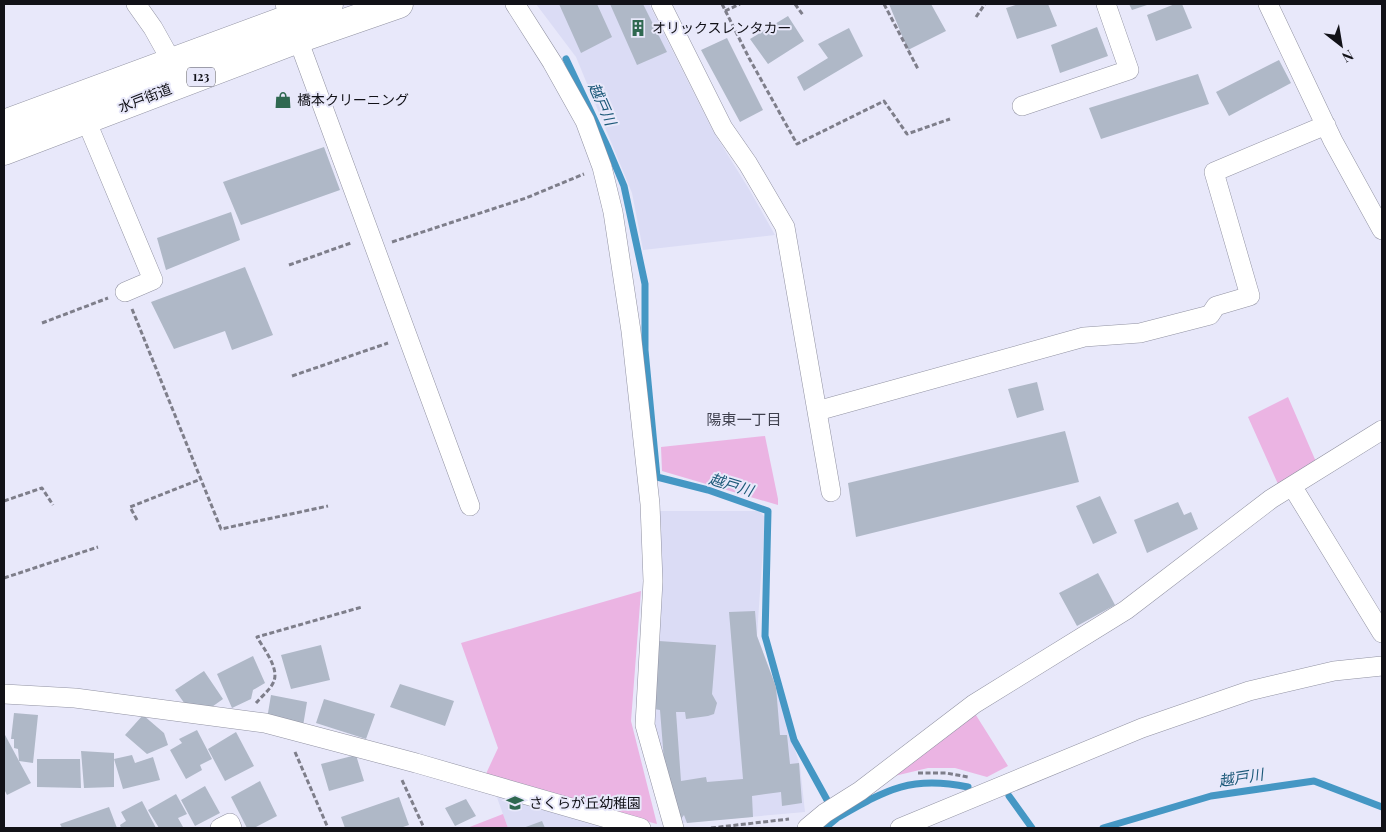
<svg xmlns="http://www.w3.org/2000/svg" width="1386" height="832" viewBox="0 0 1386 832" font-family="'Playfair Display','Noto Sans JP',serif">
	<rect width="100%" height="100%" fill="#e8e8fa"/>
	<path fill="#dbdcf5" d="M536,4h113l64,127 36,58 26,46 -132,15 -11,-57 -56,-136z
		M660,511h99l6,6 -8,119 19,51 24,79 5,46 -123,11 -33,-101 10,-115z
		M495,792l122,36h-109z"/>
	<path fill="#ebb4e3" d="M1288,397l29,67 -39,20 -30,-67z
		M765,436l13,63v6l-116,-34 -1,-24z
		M641,591l-10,130 26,103 -173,-46 14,-30 -37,-105z
		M974,712l34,54 -21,11 -32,-9h-27l-42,10z
		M503,814l5,14h-41z"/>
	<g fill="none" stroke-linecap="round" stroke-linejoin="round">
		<path stroke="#4597c4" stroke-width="7" d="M566,59l42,89 16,38 21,98v66l12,127 51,13 60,21 -3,125 29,104 43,78c49,-28 73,-43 131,-31
			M1009,796l23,32
			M825,828l12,-10
			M1103,828l108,-32 103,-15 68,26"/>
	</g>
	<path fill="#afb8c7" d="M559,4h38l15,33 -31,16z
		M610,4h33l24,48 -30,13z
		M889,4h42l15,27 -38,19z
		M1019,4h29l9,22 -40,13 -11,-31z
		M1129,4h21l-18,6z
		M1175,4h7l10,24 -36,13 -9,-26z
		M788,16l16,25 -36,23 -18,-25z
		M1097,27l11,29 -48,17 -9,-28z
		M849,28l14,28 -59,35 -7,-14 31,-19 -10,-14z
		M727,38l36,72 -23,12 -39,-72z
		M1279,60l12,23 -62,33 -13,-24z
		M1198,74l11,30 -108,35 -12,-31z
		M324,147l16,43 -99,35 -18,-43z
		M231,212l9,28 -74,30 -9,-32z
		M245,267l28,68 -41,15 -7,-19 -51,18 -23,-47z
		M1037,382l7,28 -27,8 -9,-29z
		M1065,431l14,51 -223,55 -8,-54z
		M1100,496l17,37 -24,11 -17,-38z
		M1178,502l6,13 7,-3 7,17 -51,24 -13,-33z
		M1098,573l17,32 -38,21 -18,-33z
		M755,611l2,25 19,51 4,48h7l3,29 9,-1 3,40 -20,3 -1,-14 -29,4 1,21 -66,6 -3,-8 -10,13h-11l14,-18 -12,-37 -5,-63 -6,-1 5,-68 57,4 -4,49 5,9 -3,11 -6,2 -22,3 -1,-7h-9l5,69 25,-4 1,5 36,-3 -14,-167z
		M321,645l9,35 -39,9 -10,-34z
		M253,656l12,27 -12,7 -2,9 -19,9 -15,-34z
		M204,671l19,28 -14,10 -22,-2 -12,-17z
		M400,684l54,17 -9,25 -55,-19z
		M271,695l36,7 -4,24 -36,-7z
		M324,699l51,15 -9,25 -50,-16z
		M14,713l24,2 -5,48 -14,-2 12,22 -24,12 -3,-6v-56l15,28 -1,-12 -4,-1v-9h-3z
		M143,715l21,18 4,12 -21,9 -22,-19z
		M197,730l15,29 -12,6 2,5 -16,9 -16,-29 12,-7 -3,-4z
		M236,732l18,34 -29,15 -17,-32z
		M81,751l33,2v6l18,-4 3,8 18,-6 7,23 -37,9 -9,-30v28l-30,1z
		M356,755l8,26 -35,10 -8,-27z
		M37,759h43l1,29 -44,-1z
		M260,781l17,35 -23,12h-7l-16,-31z
		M205,786l15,27 -25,13 -14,-26z
		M176,794l11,20 -9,4 5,9 -24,1 -11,-18z
		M399,797l10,28 -9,3h-55l-4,-11z
		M466,799l10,17 -21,10 -10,-18z
		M142,801l14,27h-35l-1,-3 6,-4 -5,-9z
		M109,807l8,21h-55l-2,-4z
		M542,821l3,7h-22z"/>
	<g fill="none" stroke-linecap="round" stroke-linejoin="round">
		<g stroke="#9192a2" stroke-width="20">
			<path id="street" d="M136,4l17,24 24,43
				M285,4l185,502
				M515,4l37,58 33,59 17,46 11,45 18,119 19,173 3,77 -8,144 29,103
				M661,4l62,124 25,36 37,63 46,265
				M1268,4l65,137 49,89
				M1022,106l107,-36 -23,-66
				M86,120l67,160 -28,12
				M817,411l267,-74 56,-4 70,-18 6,-9 34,-10 -36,-124 112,-47
				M1292,486l90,147
				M4,694l71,4 190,25 151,40 225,65
				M220,828l10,-5 2,5
				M807,828l18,-15 35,-22 114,-87 152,-94 145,-111 111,-69
				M900,828l242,-100 107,-37 85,-20 48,-5"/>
		</g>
		<g stroke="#9192a2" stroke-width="29">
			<path id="highway" d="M4,124l325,-120
				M4,151l294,-112 101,-35"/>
		</g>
		<path stroke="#7e7e8a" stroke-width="3" stroke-dasharray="5 2.5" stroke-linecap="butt" d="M722,4l27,54 48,86 87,-43 23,33 43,-15
			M795,4l8,11
			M884,4l34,65
			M725,11l15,-7
			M976,17l9,-13
			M392,242l134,-44 58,-24
			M289,265l62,-22
			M132,309l89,220 107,-23
			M42,323l66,-25
			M292,376l96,-33
			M4,501l38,-13 11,17
			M137,520l-7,-13 71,-28
			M4,578l94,-31
			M256,703c6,-7 15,-14 18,-22 5,-14 -11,-33 -17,-44l105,-30
			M295,752l33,76
			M918,773h28l22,4
			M402,780l22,48
			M711,828l78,-9"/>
		<use href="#street" stroke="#fff" stroke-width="19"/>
		<use href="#highway" stroke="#fff" stroke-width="28"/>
	</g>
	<defs>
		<g id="building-bare" transform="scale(1.35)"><path d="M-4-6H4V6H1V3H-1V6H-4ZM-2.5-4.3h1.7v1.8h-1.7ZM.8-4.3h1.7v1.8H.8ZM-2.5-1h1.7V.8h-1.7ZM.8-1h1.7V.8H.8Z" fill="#2f6850" stroke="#e8e8fa" stroke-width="2.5" paint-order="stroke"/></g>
		<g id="shop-bare" transform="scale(1.35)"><path d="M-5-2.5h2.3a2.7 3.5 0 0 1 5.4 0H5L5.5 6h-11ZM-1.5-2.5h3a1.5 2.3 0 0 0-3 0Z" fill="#2f6850" stroke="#e8e8fa" stroke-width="2.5" paint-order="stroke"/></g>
		<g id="school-bare" transform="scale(1.35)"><path d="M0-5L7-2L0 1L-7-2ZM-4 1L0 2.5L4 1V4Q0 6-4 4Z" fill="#2f6850" stroke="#e8e8fa" stroke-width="2.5" paint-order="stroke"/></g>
	</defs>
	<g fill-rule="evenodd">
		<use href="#building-bare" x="638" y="28"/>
		<use href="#shop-bare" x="283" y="100"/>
		<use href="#school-bare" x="515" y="803"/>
	</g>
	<g text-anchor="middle" stroke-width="4" stroke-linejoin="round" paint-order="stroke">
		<rect fill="#e8e8fa" stroke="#52525b" stroke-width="1" x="187" y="67.5" width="28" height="19" rx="4"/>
		<g font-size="12" font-weight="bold" fill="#111117">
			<text x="201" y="81">123</text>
		</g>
		<g font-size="14" fill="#111117" stroke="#e8e8fa" text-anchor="start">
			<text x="652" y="33">オリックスレンタカー</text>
			<text x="297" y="105">橋本クリーニング</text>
			<text x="529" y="808">さくらが丘幼稚園</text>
		</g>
		<g font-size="14" fill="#111117" stroke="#e8e8fa">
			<text transform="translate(145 98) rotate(-21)" y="5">水戸街道</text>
		</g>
		<g font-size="15" font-style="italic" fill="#1b5878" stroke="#e8e8fa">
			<text transform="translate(602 104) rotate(66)" y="5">越戸川</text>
			<text transform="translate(731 485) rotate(17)" y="5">越戸川</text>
			<text transform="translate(1241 778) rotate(-9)" y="5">越戸川</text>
		</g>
		<g font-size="15" fill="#3e3f4d" stroke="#e8e8fa">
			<text x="744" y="425">陽東一丁目</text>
		</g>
	</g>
	<rect width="1386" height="832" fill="none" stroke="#111117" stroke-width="10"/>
	<g transform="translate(1341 45) rotate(149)" stroke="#e8e8fa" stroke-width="4" paint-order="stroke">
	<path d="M0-4L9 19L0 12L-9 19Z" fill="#111117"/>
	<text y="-8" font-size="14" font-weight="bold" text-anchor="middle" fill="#111117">N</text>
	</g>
</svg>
